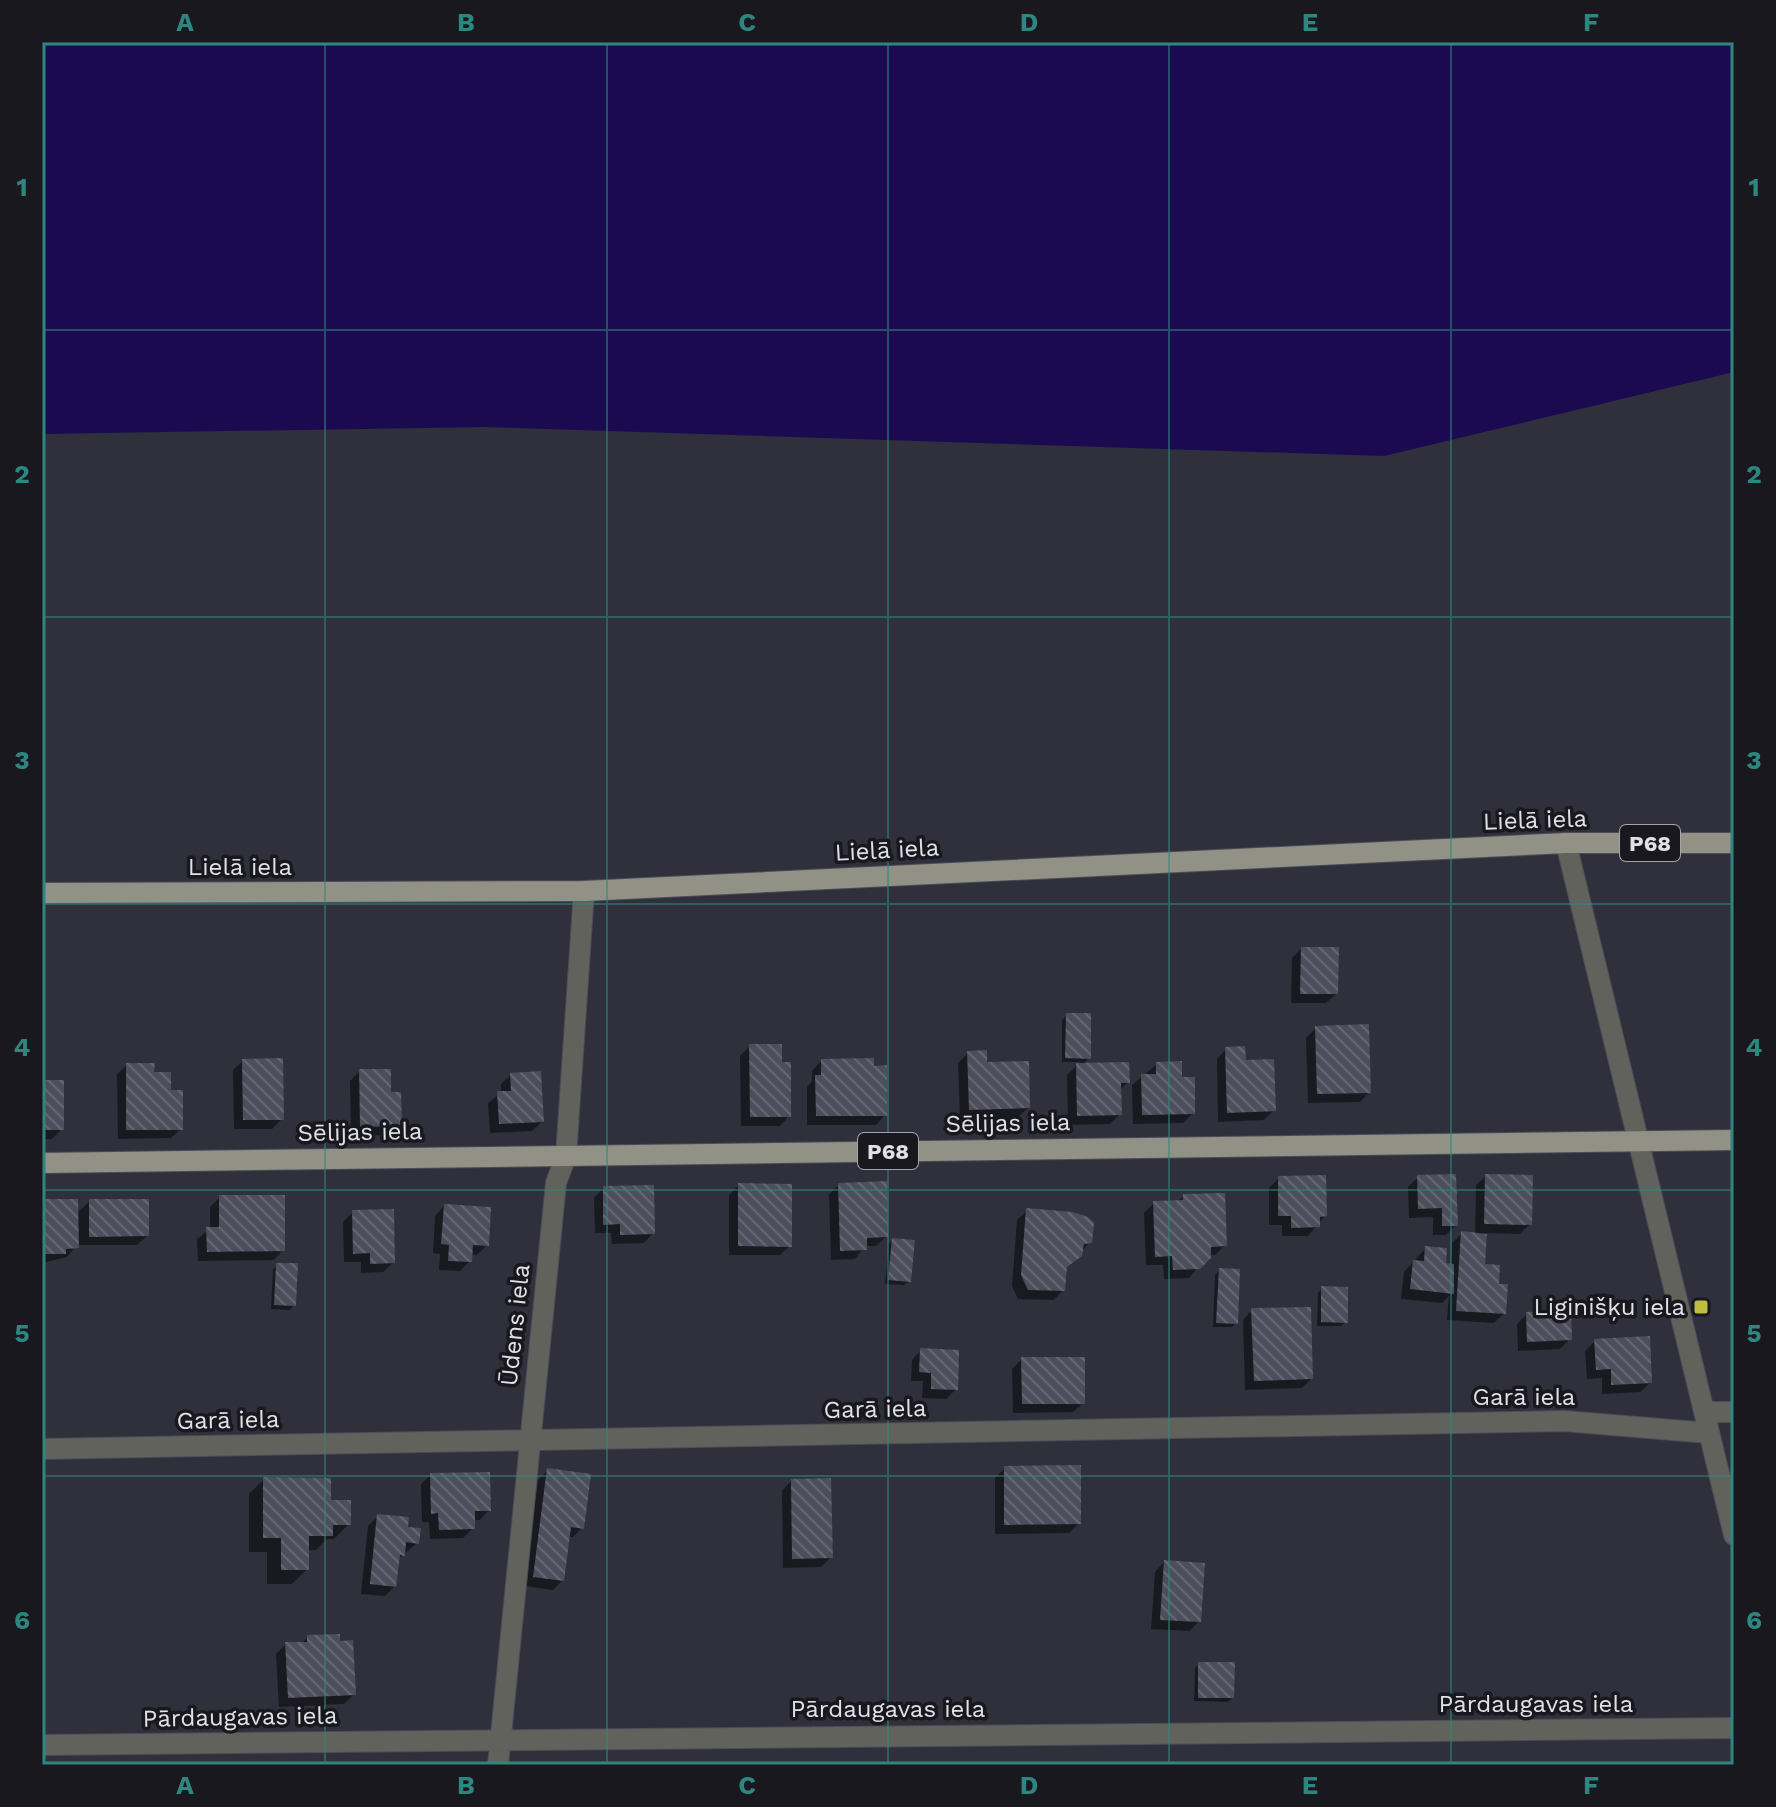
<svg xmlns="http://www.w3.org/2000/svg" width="1776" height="1807" viewBox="0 0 1776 1807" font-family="'Work Sans',sans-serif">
	<defs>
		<pattern id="building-back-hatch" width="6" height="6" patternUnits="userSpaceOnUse" patternTransform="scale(2)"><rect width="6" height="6" fill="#4d4e5b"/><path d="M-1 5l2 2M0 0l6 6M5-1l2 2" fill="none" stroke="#666773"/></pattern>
	</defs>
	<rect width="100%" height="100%" fill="#2f303c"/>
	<path fill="#1b0a50" d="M42,42h1692v330l-350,84 -899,-29 -443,7z"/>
	<path fill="#0007" d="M1301,949l35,45 -10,9h-35l1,-45z
		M1067,1015l22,43 -7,7 46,17 -9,9 1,23 -10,10 -42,1 -1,-50 13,-13h-18v-42z
		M1316,1028l53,64 -9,10 -52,1 -2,-65z
		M750,1046l39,70 -9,10h-39l-1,-70z
		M1226,1049l18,13 30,48 -10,10 -46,2 -1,-63z
		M968,1053l60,55 -10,9 -58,2 -2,-56z
		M243,1061l39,58 -10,10h-38l-1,-59z
		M821,1061l64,54 -9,10h-69v-38l5,-6v-10z
		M1157,1064l23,15 13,34 -10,10 -50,1 -1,-39z
		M127,1065l25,9 17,18 12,37 -10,9 -53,1 -1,-65z
		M360,1071l29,23 11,32 -10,9 -39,1 -1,-55z
		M511,1075l31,47 -10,9 -42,2 -2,-30 13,-10v-9z
		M42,1082l20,47 -10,10h-10z
		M1486,1176l44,48 -10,10 -34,-1 -3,33 14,20 7,27 -10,10 -47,-3 2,-24 -7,7 -41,-4 3,-27 22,-24 18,17 7,1 1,-23 10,-10 13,2 1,-50z
		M1418,1177l38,48 -10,10h-13v-18l-24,1 -1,-31z
		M1279,1178l46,38 -17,20h-26v-11h-13v-37z
		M739,1185l51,61 -10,9h-51v-60z
		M839,1185l47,52 -10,9h-11l-10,13 -24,1 -2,-66z
		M603,1188l50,45 -9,10 -32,1 -1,-11h-16l-1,-35z
		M1184,1196l41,49 -10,10h-6l-20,23 -25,1 -1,-14h-17l-2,-52 10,-10 23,-1z
		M220,1197l63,53 -9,10 -76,1 -1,-22 13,-10v-22z
		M42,1201l34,13 14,-13 57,35 -10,9h-60l-10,12 -25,6z
		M444,1206l43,39 -10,10 -7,-1v7l-10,10 -21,-1 1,-16 -7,-1 2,-37z
		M1027,1211l63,31 -25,27 -2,21 -9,10 -36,-1 -6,-13 5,-66z
		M353,1212l40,51 -10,9 -22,1v-11h-17l-1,-40z
		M893,1240l16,41 -5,4 -19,-1 4,-40z
		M277,1265l17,40 -4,5 -19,-1 2,-40z
		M1219,1271l17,52 -4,4h-19l2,-52z
		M1322,1288l24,34 -5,4h-24l1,-33z
		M1252,1310l59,69 -9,9 -57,2 -2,-70z
		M1527,1314l43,25 -10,10 -42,2 -1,-27z
		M1595,1341l55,42 -10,9 -38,2v-16l-15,1 -2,-28z
		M921,1350l35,39 -10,10 -24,-1 1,-17h-12l1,-21z
		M1022,1359l61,44 -10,9 -60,1 -1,-44z
		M1005,1468l74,55 -10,10 -74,1v-56z
		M548,1470l34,58 -9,9h-5l-5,43 -10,10 -28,-4 13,-106z
		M431,1475l58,35 -9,10h-7v8l-10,10 -33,1 -1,-17h-7l-1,-38z
		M264,1479l65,23 20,22 -15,15h-7l-11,11h-9v19l-15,15h-25v-32h-18v-58z
		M791,1481l40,76 -10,10 -38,1 -1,-77z
		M378,1516l27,12 12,15 -20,17 -2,26 -10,10 -24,-2 7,-68z
		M1164,1562l35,59 -9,10 -39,-2 4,-57z
		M308,1637l46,57 -10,10 -65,3 -3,-53 10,-10h15z
		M1199,1664l33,34 -4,4 -34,-1 1,-33z"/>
	<path fill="url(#building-back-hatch)" d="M1301,947h38l-1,47h-38z
		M1066,1013h25v46l-26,-1z
		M1369,1024l2,69 -54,1 -2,-68z
		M749,1044h33v18h9v55h-41z
		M1245,1046l1,14 28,-1 2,52 -49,2 -2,-66z
		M987,1050v12l42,-1 1,47 -61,2 -2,-59z
		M283,1058l1,62h-41l-1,-61z
		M874,1058v8l13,-1v51h-71l-1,-41h6v-16z
		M1182,1061v16h13v37l-53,1 -1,-41h15v-12z
		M1129,1062l1,21h-9l1,32 -45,1 -1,-53z
		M126,1063h29l-1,9h17v18h12v40h-57z
		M359,1069h32v23h10l1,34 -42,1z
		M541,1071l3,51 -45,2 -2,-33h14l-1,-18z
		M42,1080h22v50h-22z
		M1456,1174l2,52h-16v-18l-24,1 -1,-34z
		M1485,1174l48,1 -1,50 -48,-1z
		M1326,1175l1,41 -7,1v10l-29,1v-12h-13v-40z
		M887,1181l1,56 -21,1v12l-27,1 -2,-68z
		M738,1183l54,1v63l-54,-1z
		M654,1185l1,49 -35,1v-11l-17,1v-39z
		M1225,1193l2,53 -16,1v11l-11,11 -27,1 -1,-14 -17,1 -2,-56 30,-1v-6z
		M219,1195h66v56l-78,1 -1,-25h13z
		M42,1199h36l1,49 -13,1v5h-24z
		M89,1199h60v37l-60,1z
		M444,1204l47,3 -2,39 -16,-1 -1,17 -24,-1 1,-16 -8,-1z
		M1026,1208l46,4 16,5 6,6 -2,20 -8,1 -2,12 -15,11 -2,24 -37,-1 -7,-15z
		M394,1209l1,54 -25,1v-11l-17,1 -1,-44z
		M1461,1231l26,3 -2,30 15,1 -1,19h9l-2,30 -50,-3z
		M892,1238l23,2 -4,42 -23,-2z
		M1425,1246l22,2 -1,15 8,1v30l-44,-5 3,-29 11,1z
		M276,1263h22l-2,43 -22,-1z
		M1219,1268l21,1 -2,55 -22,-1z
		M1321,1286l27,1v36l-27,-1z
		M1311,1307l2,72 -59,2 -3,-73z
		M1571,1310l1,30 -45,2 -1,-30z
		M1650,1336l2,47 -41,2v-16l-15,1 -2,-31z
		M920,1348l39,2 -1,40 -27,-1v-16l-12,-1z
		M1021,1357h64v47h-63z
		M1081,1465v59l-77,1v-59z
		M547,1468l44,6 -7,55 -13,-2 -7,54 -31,-4z
		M490,1472l1,39h-16v18l-36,1 -1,-17 -7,1 -1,-41z
		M263,1477l68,1v22h20v25h-18v11h-24v34h-28v-32h-18z
		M831,1478l2,80 -41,1 -1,-80z
		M377,1514l32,3 -1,10 13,1 -2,16 -13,-2 -1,14 -5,-1 -4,32 -26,-3z
		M1164,1560l41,3 -4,59 -41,-2z
		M340,1634v7l13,-1 3,55 -68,3 -3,-56h22v-7z
		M1198,1662h37l-1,36h-36z"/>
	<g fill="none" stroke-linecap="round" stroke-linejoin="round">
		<g stroke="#4b4c58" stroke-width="22">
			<path id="minor" d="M1566,843l168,692
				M1704,1412h30
				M42,1449l1522,-28 145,12
				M42,1745l1692,-17
				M498,1765l58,-582 10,-27 18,-265"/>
		</g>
		<g stroke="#4b4c58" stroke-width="22">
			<path id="major" d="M42,893l542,-2 982,-48h168
				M42,1163l1692,-23"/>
		</g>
		<use href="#minor" stroke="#62625c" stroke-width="20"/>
		<use href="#major" stroke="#919285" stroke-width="20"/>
	</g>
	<path fill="none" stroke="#2e8680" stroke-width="2" stroke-opacity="0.55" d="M325,42v1723M607,42v1723M888,42v1723M1169,42v1723M1451,42v1723M42,330h1692M42,617h1692M42,904h1692M42,1190h1692M42,1476h1692"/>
	<rect fill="#bfbe41" stroke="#18181e" stroke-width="3" x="1693" y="1299" width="16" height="16" rx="4"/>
	<g text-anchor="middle" stroke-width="7" stroke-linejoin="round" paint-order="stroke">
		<g fill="#18181e" stroke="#a4a4ab" stroke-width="2">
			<rect x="1620" y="825" width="60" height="36" rx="6"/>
			<rect x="858" y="1133" width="60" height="36" rx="6"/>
		</g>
		<g font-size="22" font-weight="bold" fill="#e0e0e8">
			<text x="1650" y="851">P68</text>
			<text x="888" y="1159">P68</text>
		</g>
		<g font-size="24" fill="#e0e0e8" stroke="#18181e">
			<text transform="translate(1535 820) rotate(-2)" y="8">Lielā iela</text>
			<text transform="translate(887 850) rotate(-3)" y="8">Lielā iela</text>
			<text x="240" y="875">Lielā iela</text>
			<text transform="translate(1008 1123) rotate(-1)" y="8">Sēlijas iela</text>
			<text transform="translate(360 1132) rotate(-1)" y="8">Sēlijas iela</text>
			<text transform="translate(515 1325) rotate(-84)" y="8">Ūdens iela</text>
			<text x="1524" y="1405">Garā iela</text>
			<text transform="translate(875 1409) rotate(-1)" y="8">Garā iela</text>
			<text transform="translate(228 1420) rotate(-1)" y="8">Garā iela</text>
			<text x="1536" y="1712">Pārdaugavas iela</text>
			<text x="888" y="1717">Pārdaugavas iela</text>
			<text transform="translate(240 1717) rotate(-1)" y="8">Pārdaugavas iela</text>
		</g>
		<g font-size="24" fill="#e0e0e8" stroke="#18181e" text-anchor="end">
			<text x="1685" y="1315">Liginišķu iela</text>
		</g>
	</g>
	<rect width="1776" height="1807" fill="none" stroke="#18181e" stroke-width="88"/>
	<rect x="44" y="44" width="1688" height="1719" fill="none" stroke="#2e8680" stroke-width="3"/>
	<g font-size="26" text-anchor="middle" font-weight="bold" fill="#2e8680">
		<text x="185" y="31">A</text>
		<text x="466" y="31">B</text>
		<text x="747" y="31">C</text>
		<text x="1029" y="31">D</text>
		<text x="1310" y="31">E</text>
		<text x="1591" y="31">F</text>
		<text x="22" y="196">1</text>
		<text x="1754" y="196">1</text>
		<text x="22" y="483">2</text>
		<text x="1754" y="483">2</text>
		<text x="22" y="769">3</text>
		<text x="1754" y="769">3</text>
		<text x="22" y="1056">4</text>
		<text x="1754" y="1056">4</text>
		<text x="22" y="1342">5</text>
		<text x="1754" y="1342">5</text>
		<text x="22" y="1629">6</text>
		<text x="1754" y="1629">6</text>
		<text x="185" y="1794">A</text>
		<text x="466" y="1794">B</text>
		<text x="747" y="1794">C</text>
		<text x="1029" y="1794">D</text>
		<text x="1310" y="1794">E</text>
		<text x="1591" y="1794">F</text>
	</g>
</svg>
